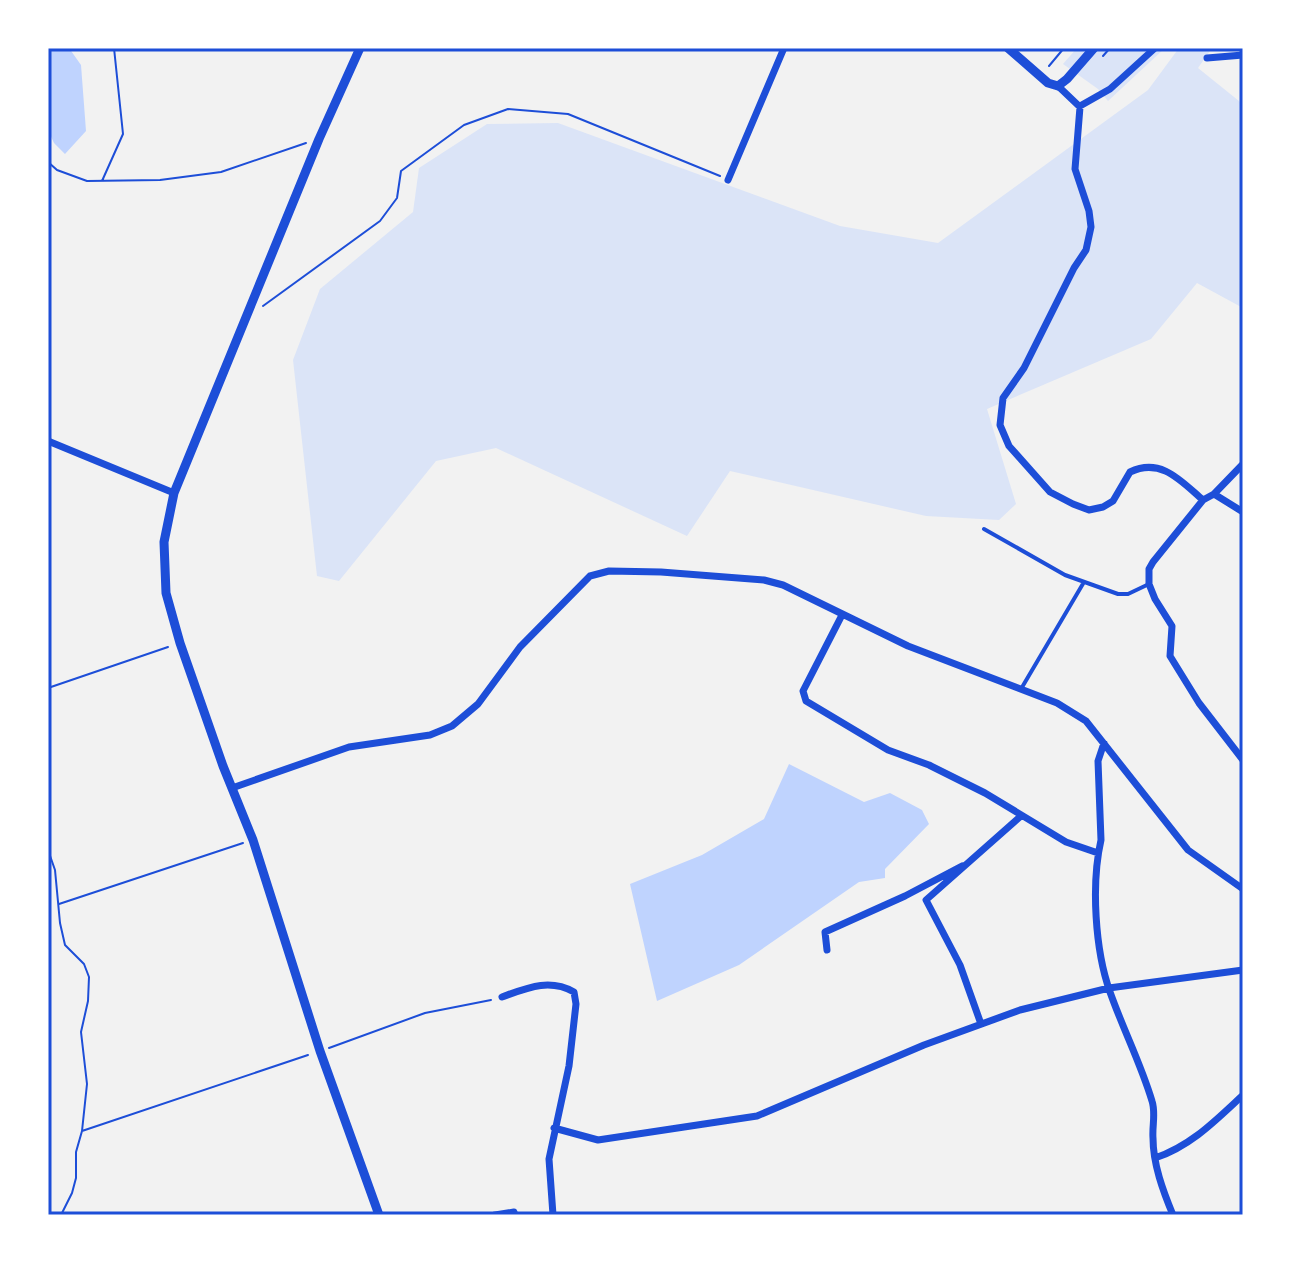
<svg xmlns="http://www.w3.org/2000/svg" width="1291" height="1263" viewBox="0 0 1291 1263" font-family="'Source Serif 4',serif">
	<rect width="100%" height="100%" fill="#f2f2f2"/>
	<path fill="#dbe4f7" d="M1077,48h88l-57,53 -10,-12 -35,-25z
		M1179,48h33l-14,20 41,33 4,7v200l-46,-25 -46,56 -164,70 29,95 -17,16 -73,-4 -196,-45 -43,65 -191,-88 -60,13 -97,120 -22,-5 -24,-216 27,-71 93,-77 6,-44 68,-44 71,-1 282,103 98,17 210,-153z"/>
	<path fill="#bfd3fe" d="M48,48h21l12,17 5,66 -21,23 -11,-11 -6,-13z
		M789,764l75,38 26,-9 32,17 7,14 -44,45v9l-26,4 -120,83 -82,36 -27,-117 72,-29 62,-36z"/>
	<g fill="none" stroke-linecap="round" stroke-linejoin="round">
		<path stroke="#1d4ed8" stroke-width="2" d="M1103,56l7,-8
			M1049,66l15,-18
			M48,162l9,8 30,11 73,-1 61,-8 85,-29
			M102,181l21,-47 -9,-86
			M263,306l117,-85 17,-23 4,-27 63,-46 44,-16 60,5 152,62
			M48,688l120,-41
			M48,850l7,20 5,53 5,22 19,19 5,13 -1,24 -7,31 6,52 -5,47 -6,21v26l-4,15 -11,22
			M59,904l184,-61
			M329,1048l96,-35 66,-13
			M82,1131l226,-76"/>
		<path stroke="#1d4ed8" stroke-width="4" d="M984,529l81,46 53,19h10l21,-10
			M1021,689l63,-107"/>
		<path stroke="#1d4ed8" stroke-width="7" d="M1207,58l36,-3
			M1058,86l22,21 -5,62 14,42 2,16 -5,23 -12,18 -50,100 -21,30 -3,27 9,21 41,46 23,12 16,6 14,-3 10,-6 17,-29c31,-15 51,9 73,28
			M1080,106l30,-17 45,-41
			M728,180l56,-132
			M48,441l126,52
			M1243,464l-29,30 -11,6 -50,62 -4,7v15l6,15 17,27 -2,30 29,47 44,57
			M1214,494l29,18
			M842,615l-39,76 3,10 82,49 41,15 56,28 81,49 32,11
			M1104,743l-6,18 3,79c-10,44 -6,110 9,152 13,37 31,72 42,109 4,12 0,25 1,37 0,26 10,53 20,77
			M232,788l117,-41 81,-12 22,-9 26,-22 42,-57 70,-71 19,-5 52,1 103,8 19,5 125,61 149,57 29,18 102,129 55,39
			M827,950l-2,-18 80,-36 57,-30
			M502,997c25,-9 47,-19 72,-5l2,12 -7,62 -20,93 4,56
			M981,1024l-21,-59 -34,-65 95,-84
			M554,1128l44,12 159,-24 167,-71 96,-35 89,-22 134,-18
			M1155,1158c36,-12 61,-38 88,-63
			M495,1215l19,-3 1,3"/>
		<path stroke="#1d4ed8" stroke-width="9" d="M360,48l-41,91 -145,354 -10,49 2,51 14,50 43,123 30,74 67,211 59,164
			M1008,48l40,35 10,3 9,-7 27,-31"/>
	</g>
	<rect width="1291" height="1263" fill="none" stroke="#ffffff" stroke-width="100"/>
	<rect x="50" y="50" width="1191" height="1163" fill="none" stroke="#1d4ed8" stroke-width="3"/>
</svg>
